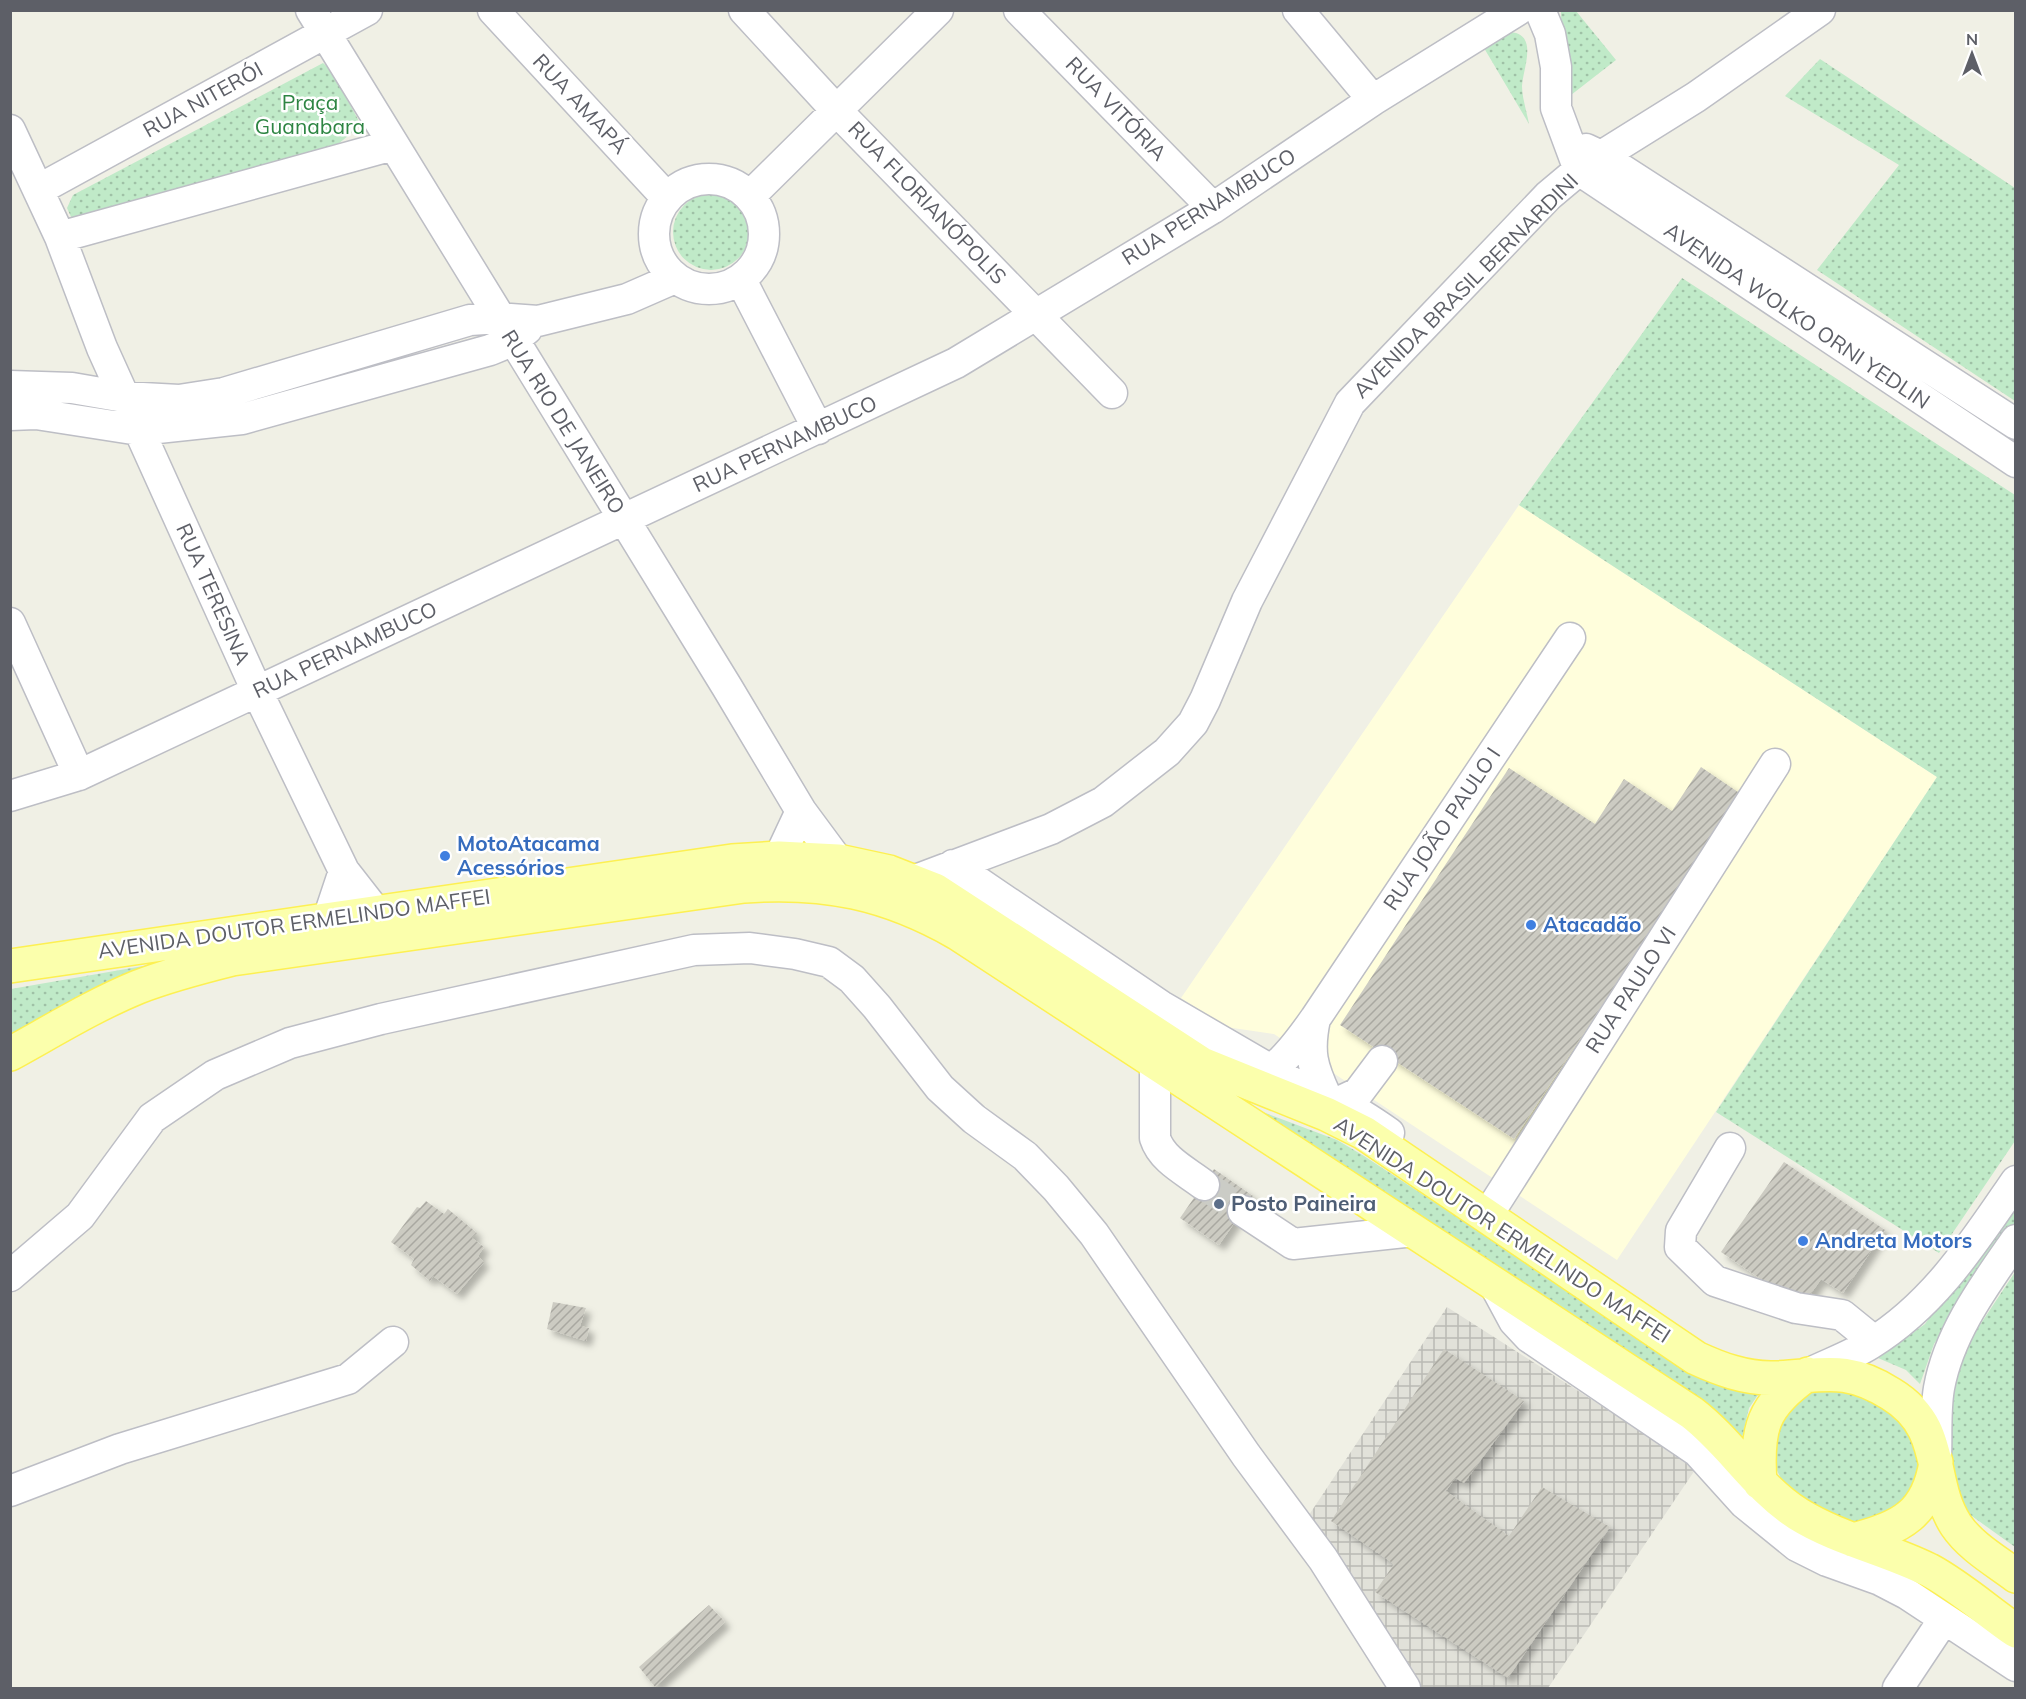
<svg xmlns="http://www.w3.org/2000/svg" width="2026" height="1699" viewBox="0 0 2026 1699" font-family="Mulish,sans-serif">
	<defs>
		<pattern id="industrial-grid" width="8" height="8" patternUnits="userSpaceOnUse" patternTransform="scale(1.5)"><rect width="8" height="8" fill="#e1e1d9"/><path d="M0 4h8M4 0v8" fill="none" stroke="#babab4"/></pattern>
		<pattern id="green-dots" width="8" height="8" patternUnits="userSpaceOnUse" patternTransform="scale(1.5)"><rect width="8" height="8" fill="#c0eac8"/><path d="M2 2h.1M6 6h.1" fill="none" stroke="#9fc1a6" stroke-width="1.8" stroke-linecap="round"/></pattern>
		<pattern id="building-hatch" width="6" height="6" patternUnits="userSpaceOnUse" patternTransform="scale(1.5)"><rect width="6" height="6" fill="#cccbc2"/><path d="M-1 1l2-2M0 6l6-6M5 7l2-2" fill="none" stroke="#a9a8a1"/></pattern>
		<filter id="shadow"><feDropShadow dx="5.5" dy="5.5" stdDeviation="3" flood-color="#0004"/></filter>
	</defs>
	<rect width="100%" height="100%" fill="#f0f0e5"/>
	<path fill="#fffedc" d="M1519,505l418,272 -320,483 -343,-226 -48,-7 -45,-29z"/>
	<path fill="url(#industrial-grid)" d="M1447,1307l250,160 -149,221h-134l-111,-164z"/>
	<path fill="url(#green-dots)" d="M1561,11h15l40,49 -54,42z
		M1510,32c29,2 13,36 12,54 0,12 5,26 7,38l-45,-76z
		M1820,59l195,129v213l-198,-131 82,-105 -114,-69z
		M323,63l9,8 29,54 -30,25 -259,69 -5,-11 6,-13z
		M673 232a38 38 0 1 1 76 0a38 38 0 1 1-76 0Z
		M1682,278l333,217v646l-76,112 -223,-141 221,-335 -418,-272z
		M172,961l-161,77v-49z
		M1234,1101l103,39 27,16 341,223 20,9 35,4 -11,16 -7,30 -23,-20z
		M2015,1195v29l-81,120 -14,40 -14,-14 -28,-12 47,-34z
		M2015,1272v275l-46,-33 -12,-28 -6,-34 -1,-70 16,-36z
		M1824,1386l33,5 29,14 26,28 8,43 -12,28 -57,21 -26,-9 -40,-29 -15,-31 4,-34 21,-24z"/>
	<path fill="url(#building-hatch)" filter="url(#shadow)" d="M1701,767l40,27 -227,345 -174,-114 169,-257 86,56 29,-45 48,32z
		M1784,1162l101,68 -42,63 -22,-14 -11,16 -20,4 -69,-47z
		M1214,1169l39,27 -34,49 -39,-27z
		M426,1201l18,13 4,-5 29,24 -5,5 12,9 -6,9 6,6 -27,32 -24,-18 -3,5 -19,-16 3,-6 -23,-17 26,-35 3,1z
		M553,1302l33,6 -6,18 9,2 -3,13 -39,-12z
		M1444,1349l80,52 -60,82 -9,-5 -9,13 63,45 33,-49 68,40 -102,151 -133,-86 19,-28 -63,-43z
		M709,1605l16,17 -70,65 -16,-20z"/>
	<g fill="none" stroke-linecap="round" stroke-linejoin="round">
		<path stroke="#cbccc6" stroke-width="30" stroke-dasharray="30 15" stroke-linecap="butt" d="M1204,1185l39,26"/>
		<g stroke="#bdbec5" stroke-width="33">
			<path id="minor" d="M311,10l416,677 74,124 37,50
				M493,10l174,188
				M744,10l92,100 276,283
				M1019,10l194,198
				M1298,10l75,90
				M1540,10l10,24 6,33v41l23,62 437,292
				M10,130l50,107 42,111 155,343 87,180 32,41
				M1586,149l15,7 415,268
				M654 234a55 55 0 1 1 110 0a55 55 0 1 1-110 0Z
				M38,190l329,-180
				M750,196l188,-186
				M60,237l333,-92
				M741,280l77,149
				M10,386l62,2 52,9 55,3 45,-7 246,-73 29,-2 39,3 89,-22 48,-21
				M10,415l26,-1 103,16 103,-11 248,-69 22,-9 15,-12
				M10,623l69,152
				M10,796l69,-21 877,-412 257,-155 160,-108 145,-90
				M779,858l22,-47
				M953,865l208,141 146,85
				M913,881l138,-52 52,-27 64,-50 26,-29 12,-23 42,-99 103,-198 198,-207 31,-26 117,-73 124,-87
				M328,919l16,-48
				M1315,1019c-7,33 -3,47 11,77
				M1155,1061v77c7,22 31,33 49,47
				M1251,1085c28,-17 45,-39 64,-66l255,-381
				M1287,1089c41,3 69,21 102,44
				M1341,1101l17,-8 24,-32
				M1730,1148l-49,83 -1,16 35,34 81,27 46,7 32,26
				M1243,1211l50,33 121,-13
				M1487,1216l288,-452
				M10,1276l70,-60 72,-98 63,-43 75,-32 91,-24 313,-69 56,-2 45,6 34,8 23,17 25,28 63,81 34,31 51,37 31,32 38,46 152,221 77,104 82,129
				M1493,1282l21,39 15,16 168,114 47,52 53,43 30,15 53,19 27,14 109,72
				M1808,1374c20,-10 43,-18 62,-30 65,-40 104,-102 146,-163
				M1936,1458c1,-22 -1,-47 3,-70 10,-55 45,-102 77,-148
				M10,1491l110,-42 228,-70 45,-37
				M1898,1688l46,-69"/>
		</g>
		<g stroke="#fdf052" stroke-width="36">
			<path id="major" d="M10,966l722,-105 47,-3 59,3 51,11 46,18 267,174 124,50 38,19 332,225c24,11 48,20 75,20 50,-1 72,-14 120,16 56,34 36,86 65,131 14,21 40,36 60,51
				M10,1054c42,-23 84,-49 128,-67 31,-12 62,-20 94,-28l512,-73c80,-6 143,7 213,47l735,480c39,30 64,74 106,101 40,25 89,35 131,56 30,16 58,41 87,61
				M1760,1483c-4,-55 2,-77 48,-109
				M1853,1540c48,-12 75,-26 83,-78"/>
		</g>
		<use href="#minor" stroke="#fff" stroke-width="30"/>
		<use href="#major" stroke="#fbffac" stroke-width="33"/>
	</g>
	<g fill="#3f7fe0" stroke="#fff" stroke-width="2">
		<circle cx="445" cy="856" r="6"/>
		<circle cx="1531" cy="925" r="6"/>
		<circle cx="1803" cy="1241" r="6"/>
	</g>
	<circle fill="#5c6f8a" stroke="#fff" stroke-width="2" cx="1219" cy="1204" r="6"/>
	<g text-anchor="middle" stroke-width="5" stroke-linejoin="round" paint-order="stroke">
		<g font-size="21" fill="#5d5f67" stroke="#fff">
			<text transform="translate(203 100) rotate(-29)" y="7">RUA NITERÓI</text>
			<text transform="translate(580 104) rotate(47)" y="7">RUA AMAPÁ</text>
			<text transform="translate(1116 109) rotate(46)" y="7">RUA VITÓRIA</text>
			<text transform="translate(927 203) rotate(46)" y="7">RUA FLORIANÓPOLIS</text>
			<text transform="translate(1209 207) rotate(-32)" y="7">RUA PERNAMBUCO</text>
			<text transform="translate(1466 286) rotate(-45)" y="7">AVENIDA BRASIL BERNARDINI</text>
			<text transform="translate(1797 316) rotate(34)" y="7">AVENIDA WOLKO ORNI YEDLIN</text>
			<text transform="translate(563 422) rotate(58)" y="7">RUA RIO DE JANEIRO</text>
			<text transform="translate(785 444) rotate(-25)" y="7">RUA PERNAMBUCO</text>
			<text transform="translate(213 594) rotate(66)" y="7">RUA TERESINA</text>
			<text transform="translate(345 650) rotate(-25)" y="7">RUA PERNAMBUCO</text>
			<text transform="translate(1442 829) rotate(-56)" y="7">RUA JOÃO PAULO I</text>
			<text transform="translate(294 924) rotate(-8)" y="7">AVENIDA DOUTOR ERMELINDO MAFFEI</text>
			<text transform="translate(1631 990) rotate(-57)" y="7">RUA PAULO VI</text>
			<text transform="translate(1502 1230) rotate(33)" y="7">AVENIDA DOUTOR ERMELINDO MAFFEI</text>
		</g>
		<g font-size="21" fill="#2e8543" stroke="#fff">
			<text x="310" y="110">Praça<tspan x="310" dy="24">Guanabara</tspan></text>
		</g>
		<g font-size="21" font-weight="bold" fill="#366cbe" stroke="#fff" text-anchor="start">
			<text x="457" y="851">MotoAtacama<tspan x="457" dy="24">Acessórios</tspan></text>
			<text x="1543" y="932">Atacadão</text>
			<text x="1815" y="1248">Andreta Motors</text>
		</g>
		<g font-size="21" font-weight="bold" fill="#4e5e75" stroke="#fff" text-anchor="start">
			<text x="1231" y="1211">Posto Paineira</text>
		</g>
	</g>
	<rect width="2026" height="1699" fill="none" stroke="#5d5f67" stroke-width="24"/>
	<g transform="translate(1972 54)" stroke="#ffffff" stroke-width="4.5" paint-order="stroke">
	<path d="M0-4.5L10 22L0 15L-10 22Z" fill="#5d5f67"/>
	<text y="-9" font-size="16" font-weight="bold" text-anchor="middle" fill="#5d5f67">N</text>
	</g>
</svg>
